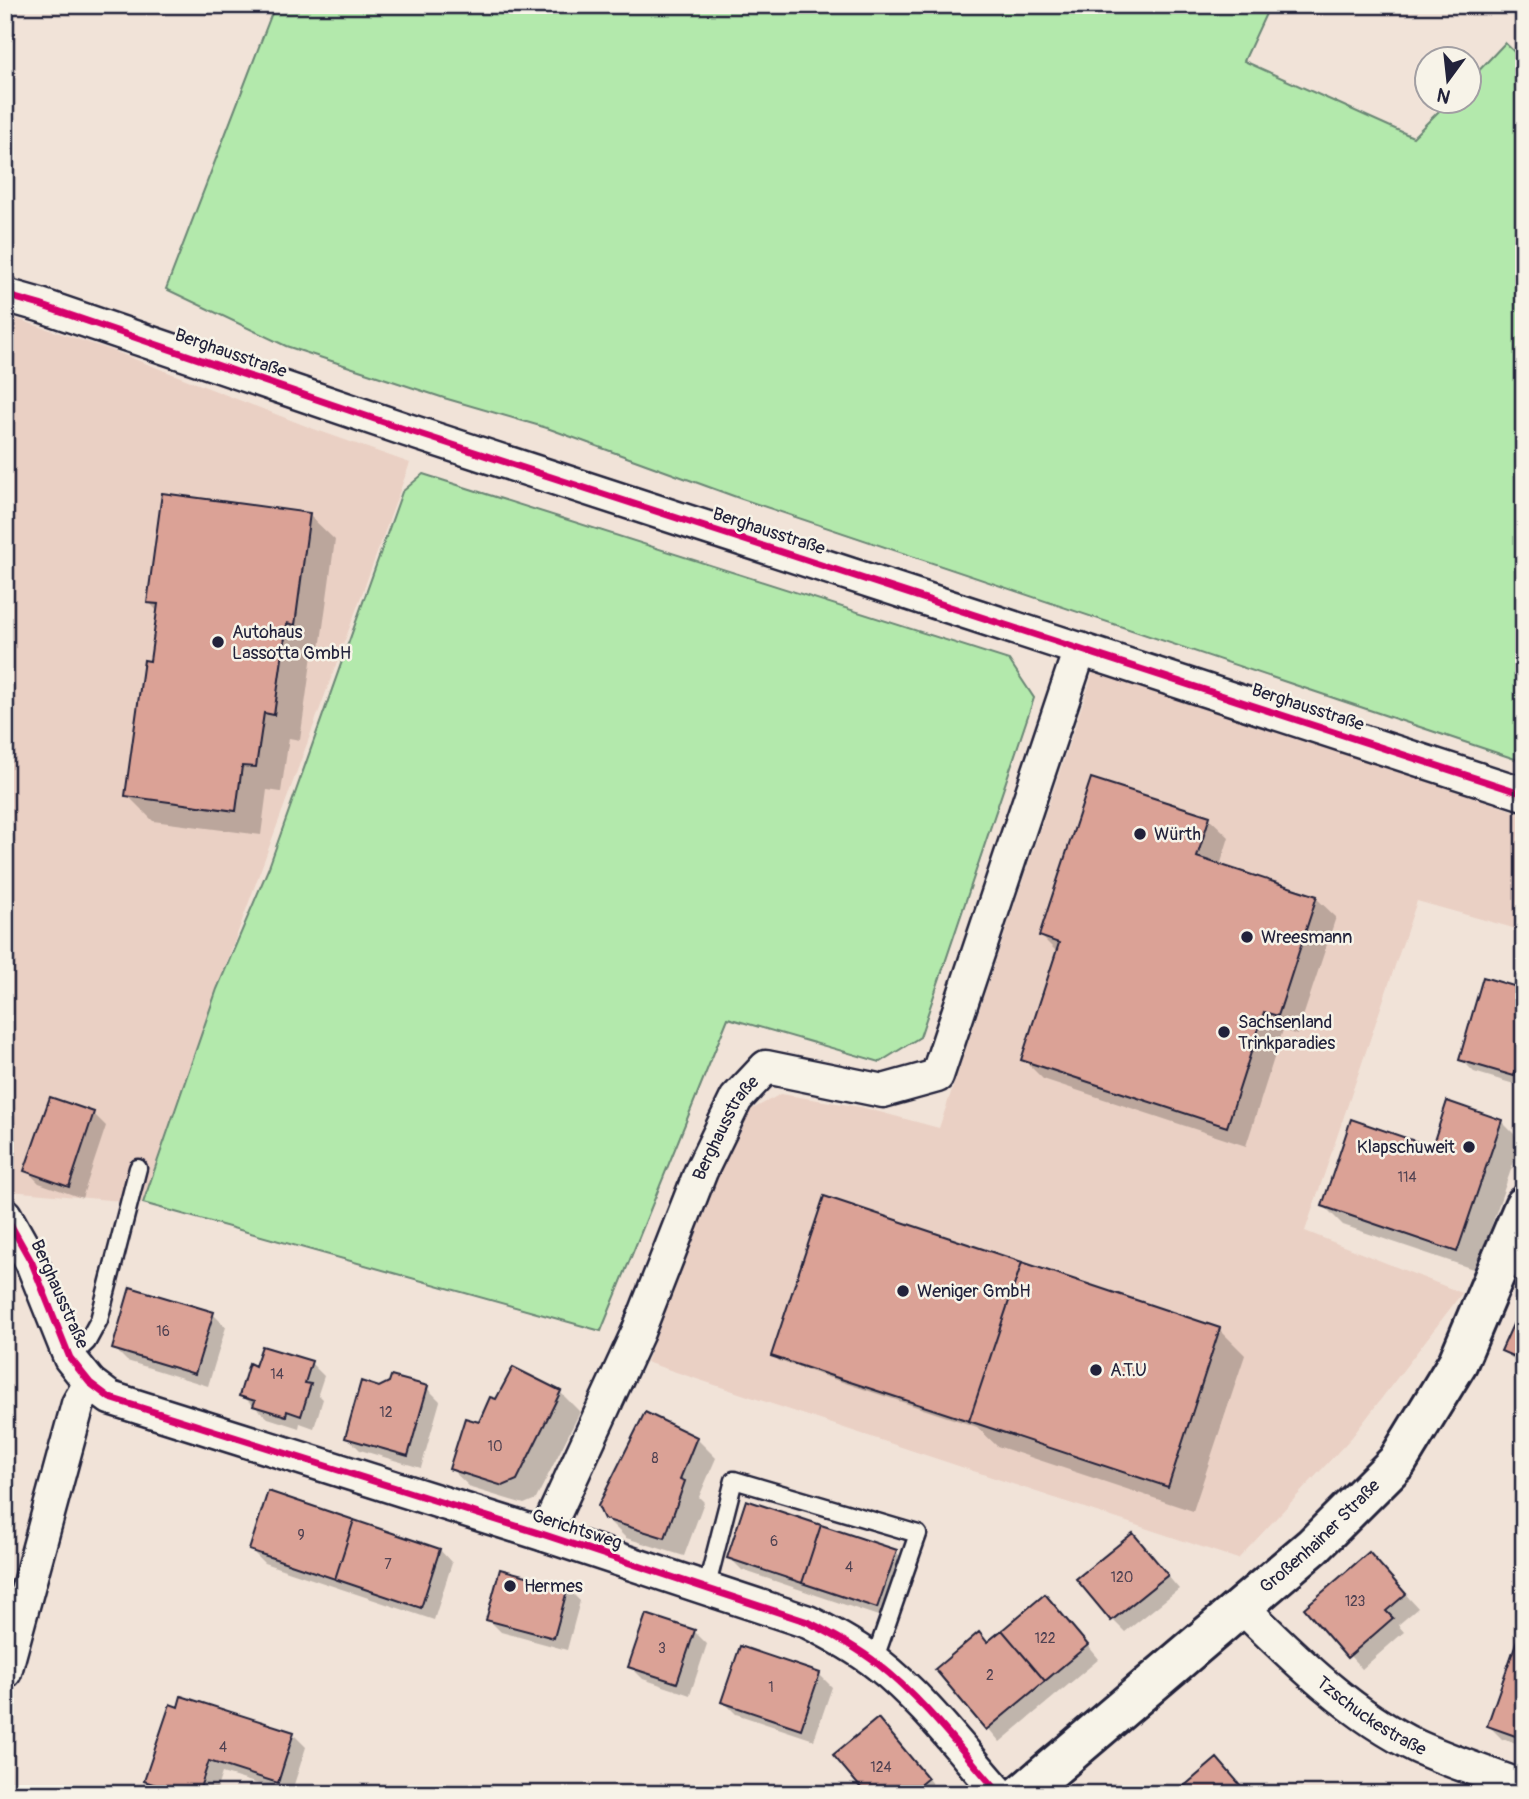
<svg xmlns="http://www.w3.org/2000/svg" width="1529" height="1799" viewBox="0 0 1529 1799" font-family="Pangolin,sans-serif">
	<rect width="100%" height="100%" fill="#f1e3d8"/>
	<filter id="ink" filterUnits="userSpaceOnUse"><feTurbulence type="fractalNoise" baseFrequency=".0143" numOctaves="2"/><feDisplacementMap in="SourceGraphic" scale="14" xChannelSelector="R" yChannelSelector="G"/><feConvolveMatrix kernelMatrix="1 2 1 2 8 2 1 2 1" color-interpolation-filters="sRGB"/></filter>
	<g filter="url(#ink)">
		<path fill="#ead0c4" d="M5,315l109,36 197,77 99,35 -193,526 -74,214 -133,-12 -5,-12z
			M1095,667l428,147 1,4v113l-107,-30 -112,330 157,62 -110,144 -114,122 -592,-197 63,-172 36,-77 36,-19 80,13 78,21z"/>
		<path fill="#b3e9ac" stroke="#6a8674" stroke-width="2" d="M275,5h995l-26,56 169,76 35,-35h22v-22l35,-37 19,18v701l-785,-264 -192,-70 -103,-30 -158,-52 -120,-57z
			M423,474l586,186 25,38 -114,339 -40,25 -152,-44 -127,313 -458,-128 74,-214 52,-122 133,-375z"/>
		<path fill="#0003" d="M309,515l26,25 -15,109 -7,-1 -13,92 -11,-2 -8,54 -14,-2 -6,45 -108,-14 -26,-26 31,-183 -9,-10z
			M1092,780l117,38 20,19 -9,29 96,32 20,19 -39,118 -14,-5 -37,116 -203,-67 -20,-20 35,-106 -17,-17z
			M1524,990v97l-50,-15 -13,-13z
			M93,1113l13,13 -24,72 -43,-15 -13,-13z
			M1501,1121l20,20 -45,129 -133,-45 -19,-19 109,-57z
			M1524,1304v66l-21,-20z
			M213,1314l13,13 -18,59 -81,-25 -13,-13z
			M1219,1329l26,26 -52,156 -196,-65 -20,-19 -198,-66 -6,-6z
			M311,1363l13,13 -6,18 5,5 -9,29 -14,-5 -1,5 -31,-10 -27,-23 16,-27z
			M514,1369l46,23 20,20 -44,87 -12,5 -53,-16 -20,-19 46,-68z
			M427,1388l13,13 -19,67 -61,-18 -13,-13 32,-48z
			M696,1438l20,20 -17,39 5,5 -20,54 -58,-18 -20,-20z
			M1133,1535l46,54 -54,43 -13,-13z
			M251,1550h189l12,13 -18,57 -170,-57z
			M896,1552l13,13 -19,55 -148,-50 -13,-13z
			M1381,1567l37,41 -20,17 6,7 -42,37 -56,-61z
			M567,1588l13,13 -13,49 -66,-18 -13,-13z
			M1057,1609l42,50 -99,83 -63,-73z
			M694,1631l13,13 -17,51 -47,-16 -13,-13z
			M1524,1638v108l-22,-7 -13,-13z
			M819,1674l13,13 -18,53 -78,-26 -13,-13z
			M878,1720l12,13 49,59 -71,2z
			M293,1734l13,13 -15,47 -69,-21 -7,21h-56l-13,-13z"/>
		<path fill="#dba296" stroke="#22223b" stroke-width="2" d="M162,493l148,20 -15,112 -8,-2 -13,92 -10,-2 -8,54 -14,-1 -6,45 -111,-15 19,-136 6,1 8,-57 -11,-1z
			M1091,778l119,38 -13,41 120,39 -39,120 -14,-4 -37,115 -206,-67 38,-117 -20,-7z
			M1483,977l41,12v54l-10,33 -55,-16z
			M50,1097l44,15 -25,75 -45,-16z
			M1447,1101l55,19 -45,132 -135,-46 29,-87 81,28z
			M824,1196l198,66 -53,159 -198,-65z
			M1022,1262l198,66 -52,159 -199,-66z
			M130,1287l84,25 -19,62 -83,-25z
			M1524,1300v61l-23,-10z
			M262,1346l50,15 -7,22 6,1 -10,32 -14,-5 -1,5 -33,-10 2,-5 -16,-5 10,-33 6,3z
			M513,1367l48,24 -44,89 -14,6 -54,-17 16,-51 14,4 11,-25 6,2z
			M391,1376l37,10 -20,70 -63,-18 16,-57 18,6 10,-5z
			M645,1412l52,25 -17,42 5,2 -20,57 -61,-19 -6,-13z
			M268,1491l86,29 -19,59 -86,-29z
			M746,1500l75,25 -19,58 -75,-25z
			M354,1520l86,29 -19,59 -86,-29z
			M821,1525l76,25 -20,58 -75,-25z
			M1133,1533l35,42 -57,46 -35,-42z
			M1369,1552l37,42 -20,17 7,7 -46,40 -43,-50z
			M500,1569l68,18 -14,51 -68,-18z
			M1045,1594l43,51 -43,36 -43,-51z
			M646,1614l49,16 -18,53 -49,-16z
			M1002,1630l43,51 -59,49 -51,-61 44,-37 8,10z
			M1519,1634l5,2v103l-37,-13z
			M740,1646l80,27 -19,56 -80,-27z
			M181,1696l113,36 -16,51 -69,-22 -11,33h-15l-39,-13 26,-77 8,3z
			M878,1718l50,60 -19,16h-43l-33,-39z
			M1217,1758l31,36h-73z"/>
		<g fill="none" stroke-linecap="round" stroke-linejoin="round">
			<g stroke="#22223b" stroke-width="21">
				<path id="lane" d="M70,1358l17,-16 12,-22 39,-152
					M706,1589l28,-109 184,54 -44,127"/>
			</g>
			<g stroke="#22223b" stroke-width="37">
				<g id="street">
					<path d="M5,295l35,10 367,125 1117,364"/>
					<path d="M5,1215l27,48 38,95 20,25 20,15 435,137 263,87c24,12 48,25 70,42 46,36 83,86 122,130"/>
					<path id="s1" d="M545,1535l93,-203 63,-161 35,-72 30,-32 117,24 54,-15 143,-427"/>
					<path id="s2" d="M1242,1607c53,52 109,108 176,140 34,15 70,27 106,40"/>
					<path d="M5,1672l73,-268 12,-21"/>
				</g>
			</g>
			<g stroke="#22223b" stroke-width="44">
				<g id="primary">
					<path id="s3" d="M1022,1794l291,-248 84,-84 61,-100 66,-156"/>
				</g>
			</g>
			<use href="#lane" stroke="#f7f3e8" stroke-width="16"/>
			<use href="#street" stroke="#f7f3e8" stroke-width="32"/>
			<use href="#primary" stroke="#f7f3e8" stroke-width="38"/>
			<g stroke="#f7f3e8" stroke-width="11">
				<path id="cycleway" d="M5,295l35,10 367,125 1117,364
					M5,1215l27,48 38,95 20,25 20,15 435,137 263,87c24,12 48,25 70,42 46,36 83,86 122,130"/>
			</g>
			<use href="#cycleway" stroke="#d6006c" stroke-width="7"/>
		</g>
	</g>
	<g fill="#22223b" stroke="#f7f3e8" stroke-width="2.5">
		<circle cx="218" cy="642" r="7"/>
		<circle cx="1140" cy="834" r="7"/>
		<circle cx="1247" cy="937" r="7"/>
		<circle cx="1224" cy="1032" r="7"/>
		<circle cx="1469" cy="1147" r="7"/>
		<circle cx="903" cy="1291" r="7"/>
		<circle cx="1096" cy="1370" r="7"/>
		<circle cx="510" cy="1586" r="7"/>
	</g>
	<g text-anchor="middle" stroke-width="5" stroke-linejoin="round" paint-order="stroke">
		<g font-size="14" fill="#504252">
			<text x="1407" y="1182">114</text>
			<text x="163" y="1336">16</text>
			<text x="277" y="1379">14</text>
			<text x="386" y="1417">12</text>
			<text x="495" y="1451">10</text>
			<text x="655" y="1463">8</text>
			<text x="301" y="1540">9</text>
			<text x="774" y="1546">6</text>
			<text x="388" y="1569">7</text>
			<text x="849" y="1572">4</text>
			<text x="1122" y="1582">120</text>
			<text x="1355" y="1606">123</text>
			<text x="1045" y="1643">122</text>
			<text x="662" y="1653">3</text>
			<text x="990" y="1680">2</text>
			<text x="771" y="1692">1</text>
			<text x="223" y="1752">4</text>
			<text x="881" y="1772">124</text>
		</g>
		<g font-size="18" fill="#22223b" stroke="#f7f3e8">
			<text transform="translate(231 353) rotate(19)" y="6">Berghausstraße</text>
			<text transform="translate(769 531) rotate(18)" y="6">Berghausstraße</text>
			<text transform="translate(1308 707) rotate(18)" y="6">Berghausstraße</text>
			<text dy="6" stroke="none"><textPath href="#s1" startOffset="446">Berghausstraße</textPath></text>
			<text transform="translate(60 1294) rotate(66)" y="6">Berghausstraße</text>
			<text transform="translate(577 1529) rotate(18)" y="6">Gerichtsweg</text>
			<text dy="6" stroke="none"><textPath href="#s3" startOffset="394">Großenhainer Straße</textPath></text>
			<text dy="6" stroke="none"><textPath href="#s2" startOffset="170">Tzschuckestraße</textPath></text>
		</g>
		<g font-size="18" fill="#22223b" stroke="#f7f3e8" text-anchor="start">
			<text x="232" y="638">Autohaus<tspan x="232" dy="21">Lassotta GmbH</tspan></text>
			<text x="1154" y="840">Würth</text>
			<text x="1261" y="943">Wreesmann</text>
			<text x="1238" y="1028">Sachsenland<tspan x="1238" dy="21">Trinkparadies</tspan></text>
			<text x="1455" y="1153" text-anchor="end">Klapschuweit</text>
			<text x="917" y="1297">Weniger GmbH</text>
			<text x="1110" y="1376">A.T.U</text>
			<text x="524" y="1592">Hermes</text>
		</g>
	</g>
	<rect width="1529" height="1799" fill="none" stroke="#f7f3e8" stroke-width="28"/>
	<rect x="14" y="14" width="1501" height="1771" fill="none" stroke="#22223b" stroke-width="2.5" filter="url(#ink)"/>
	<g transform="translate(1448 80) rotate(195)"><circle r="33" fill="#f7f3e8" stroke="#a29fa3" stroke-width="2"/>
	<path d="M0-5L12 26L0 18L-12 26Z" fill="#22223b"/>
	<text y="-10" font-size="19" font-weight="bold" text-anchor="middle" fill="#22223b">N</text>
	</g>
</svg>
